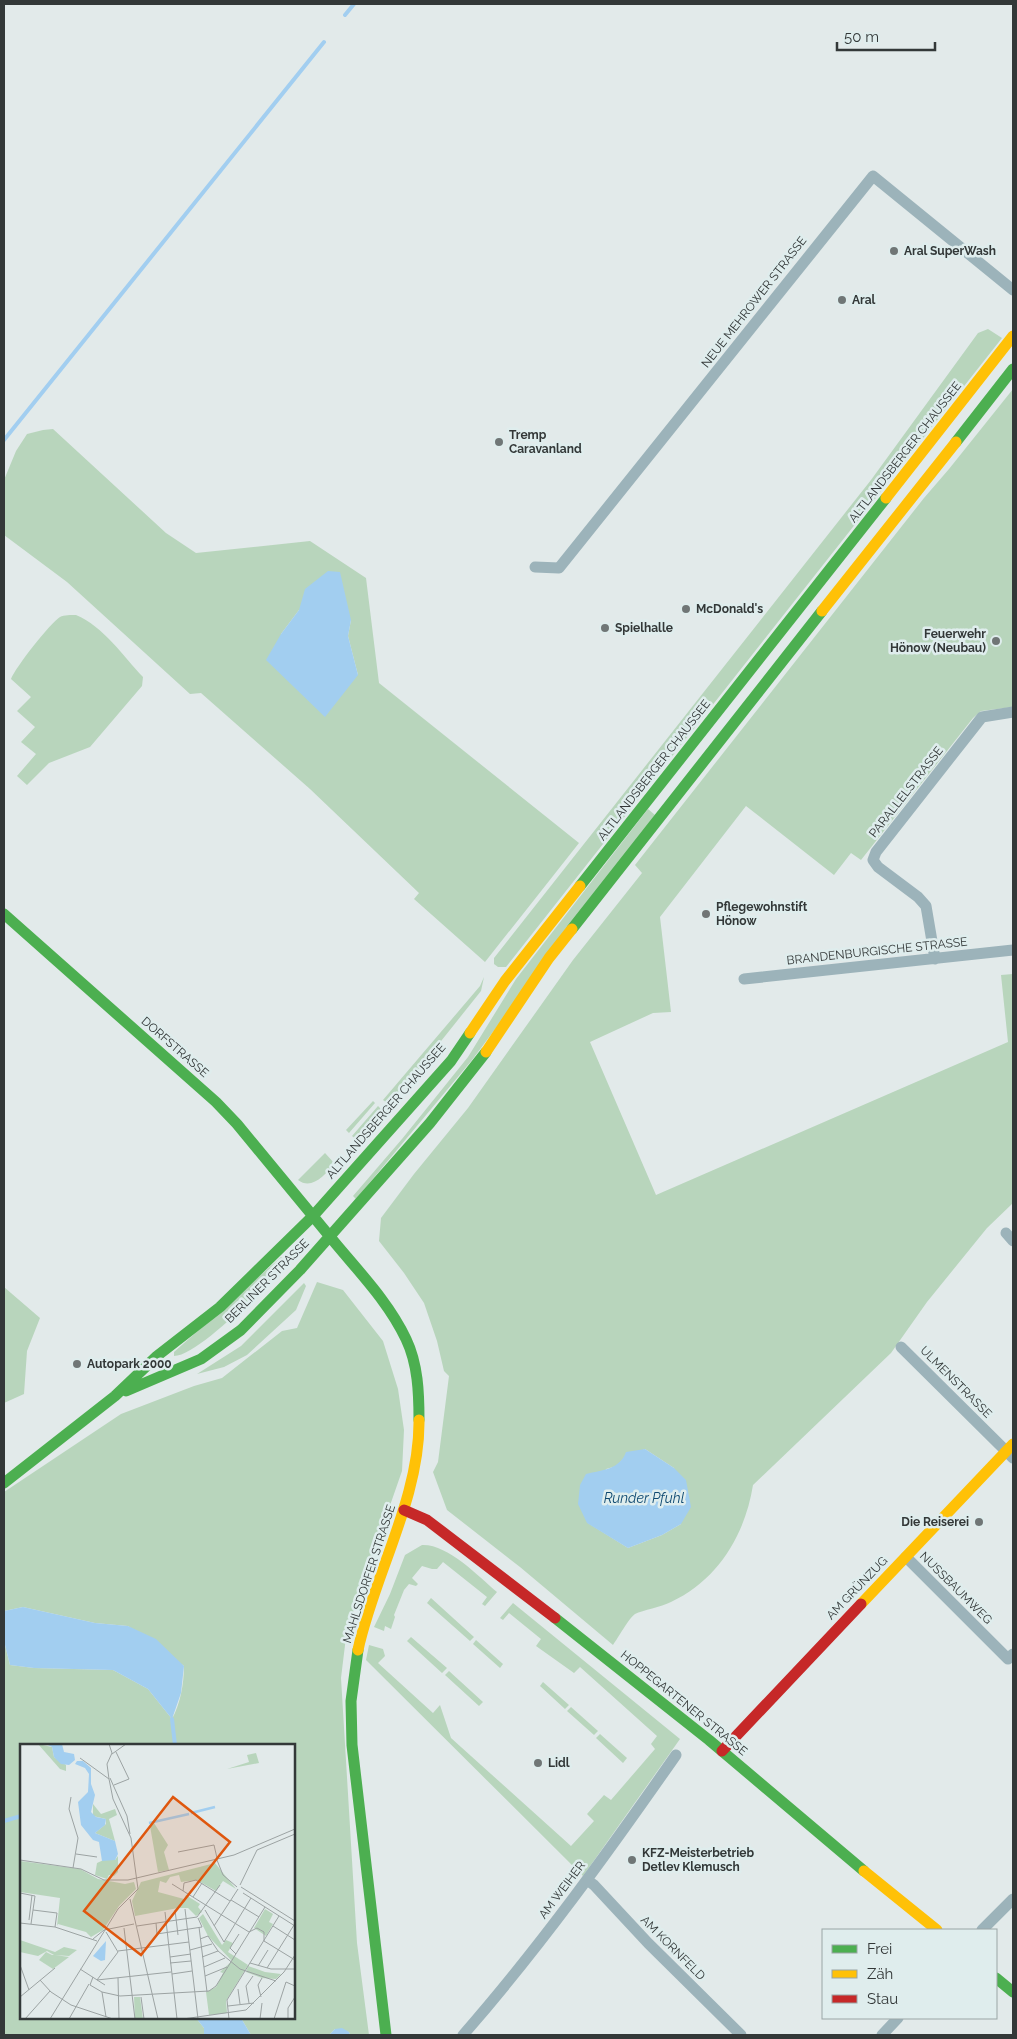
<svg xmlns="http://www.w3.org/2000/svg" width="1017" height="2039" viewBox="0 0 1017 2039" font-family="Raleway,sans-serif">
	<rect width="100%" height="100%" fill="#e2eaea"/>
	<path fill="#b8d5bc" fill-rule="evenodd" d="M988,329l14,9 -496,629h-8l-4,-3v-6l377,-478 107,-147z
		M1013,389v318l-32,4 -8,7 -112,142 -10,-7 -17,22 -88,-69 -86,111 11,95 -18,1 -63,29 66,153 352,-153 -7,-67 12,-1v229l-26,25 -60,74 -36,51 -138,132c-8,50 -35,95 -82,117 -10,5 -28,8 -36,12 -6,4 -17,24 -22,31l-93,-78 -73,-57 -14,-38 5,-10 11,-86 -5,-5 -7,-30 -13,-38 -20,-30 -25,-32 2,-23 33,-44 54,-66 105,-148 69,-87 -7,-8 289,-367 25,-29zM645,1449l29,19 7,56 -19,11 -34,13 -40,-25 18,-54 11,-3 6,-7z
		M53,429l113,104 30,20 114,-12 56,37 13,105 200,160 -94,119 -71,-63 5,-6 -109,-104 -109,-96 -11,1 -123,-112 -63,-47v-55l12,-29 11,-17 16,-4zM299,610l52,10 -3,16 10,39 -77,-41z
		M76,615c27,11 47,41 67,62l-1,9 -52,61 -41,16 -22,22 -10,-9 19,-22 -15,-12 14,-15 -18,-16 14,-14 -20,-18c4,-11 40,-57 49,-62 4,-2 11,-2 16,-2z
		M648,809l7,6 -183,245 -116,139 -3,-3 49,-57 66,-82 48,-78z
		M484,977l-3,14 -91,114 -7,-5 97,-114z
		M373,1101l2,2 -26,30 -3,-3z
		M378,1106l6,6 -26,29 -6,-5z
		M325,1153l10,11c-10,10 -23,27 -37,16z
		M281,1257l6,6c-20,20 -87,92 -113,93v-4z
		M317,1282l26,8 40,51 15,48 6,41 -2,41 -47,135 -9,31 -5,41 16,265 12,92h-19l-1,-3 -14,-3 -6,6h-78l-10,-17h53v-273h-273v273h175l8,10v7h-200v-394l6,24 24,3 79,2 35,19 24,30c8,-15 12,-35 12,-53l-56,-40 -33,-3 -72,-16 -19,4v-119l117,-78 73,-28 28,-8 60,-47 15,-3z
		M304,1283l2,3 -10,24 -49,45 -23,12 -27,7 44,-28z
		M4,1287l36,31 -13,33 -3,43 -20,9z
		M422,1545c26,-1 56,31 75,47l-12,14 -3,-2 5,-7 -44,-35 -6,7h-5l-10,-3 -10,12 6,6 -2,2 -7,-2 -5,6 -10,25 1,2 -4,12 -6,-3 -1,5 -10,-4 16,-33 15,-39z
		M431,1598l43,39 -4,4 -43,-38z
		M513,1603l167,136 -97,137 -217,-216 3,-15 14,4 2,7 -7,7 55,50 7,-8 11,33 120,108 23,-25 -7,-7 17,-19 7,5 44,-51 -4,-5 6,-8 -77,-69 -6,6 -38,-27 5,-7 -32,-26 -6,7 -3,-2z
		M411,1637l36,31 -5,5 -35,-32z
		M476,1640l27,24 -3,4 -27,-24z
		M449,1671l34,31 -4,4 -34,-31z
		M543,1682l26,23 -4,4 -25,-23z
		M571,1707l27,24 -4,4 -27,-24z
		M600,1734l27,24 -4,5 -27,-25z"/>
	<path fill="#a2cef0" d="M328,571l12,1 11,48 -3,16 10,39 -33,42 -59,-57 15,-26 18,-24 6,-21z
		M645,1449l29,19 12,12 5,27 -10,17 -19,11 -34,13 -41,-25 -9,-19 2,-19 6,-11c17,-4 34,-5 40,-22z
		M23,1607l72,16 33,3 28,13 28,27 -3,27 -9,26 -24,-30 -35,-19 -79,-2 -24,-3 -6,-24v-30z
		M196,2018h45l10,17h-47v-7z
		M342,2028l7,4 1,3h-21l6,-6z"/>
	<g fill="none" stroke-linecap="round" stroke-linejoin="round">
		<path stroke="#a2cef0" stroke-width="4" d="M345,15l9,-11
			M4,440l320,-398
			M172,1719l3,26
			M4,1821l17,-5"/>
		<path stroke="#9cb3ba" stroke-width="11" d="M535,567l24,1 314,-392 140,114
			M935,959l-9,-53 -8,-9 -40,-30 -5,-7 3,-8 106,-135 31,-5
			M744,979l269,-29
			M1006,1233l7,8
			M901,1347l112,111
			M906,1557l102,102 5,-5
			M587,1880l7,5 54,58 93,92
			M982,1930l31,-31
			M463,2035c77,-88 146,-184 213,-280
			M882,2035l16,-17"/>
		<path stroke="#4caf50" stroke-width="11" d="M956,442l57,-73
			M580,886l306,-388
			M4,914l212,188 21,22c33,40 66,80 99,120 25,30 53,59 70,95 12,25 13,54 13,81
			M572,929l250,-318
			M126,1391l75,-32 40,-29 59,-60 130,-147 56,-71
			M4,1483l111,-87 42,-40 63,-49 93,-91 138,-155 19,-28
			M555,1618l154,122 155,131
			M358,1650l-7,51 1,44 34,290
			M996,1978l17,14"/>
		<path stroke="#ffc107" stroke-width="11" d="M886,498l127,-162
			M822,611l134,-169
			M470,1033l35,-52 75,-95
			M486,1052l63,-94 23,-29
			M861,1604l152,-160
			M358,1650c16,-75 62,-152 61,-230
			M864,1871l73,59"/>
		<path stroke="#c62828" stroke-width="11" d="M404,1510l23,10 128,98
			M722,1751l139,-147"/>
	</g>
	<g fill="#707676" stroke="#dfeded" stroke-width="2">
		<circle cx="894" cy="251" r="5"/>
		<circle cx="842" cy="300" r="5"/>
		<circle cx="499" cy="442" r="5"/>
		<circle cx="686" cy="609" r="5"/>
		<circle cx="605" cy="628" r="5"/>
		<circle cx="996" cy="641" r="5"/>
		<circle cx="706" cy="914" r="5"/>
		<circle cx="77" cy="1364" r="5"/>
		<circle cx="979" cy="1522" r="5"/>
		<circle cx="538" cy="1763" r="5"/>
		<circle cx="632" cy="1860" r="5"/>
	</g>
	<g text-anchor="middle" stroke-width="5" stroke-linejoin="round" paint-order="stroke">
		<g font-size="12" font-weight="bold" fill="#333838" stroke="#dfeded" text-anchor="start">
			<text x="904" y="255">Aral SuperWash</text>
			<text x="852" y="304">Aral</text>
			<text x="509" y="439">Tremp<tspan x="509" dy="14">Caravanland</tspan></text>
			<text x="696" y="613">McDonald's</text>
			<text x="615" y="632">Spielhalle</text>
			<text x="986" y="638" text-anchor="end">Feuerwehr<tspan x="986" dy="14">Hönow (Neubau)</tspan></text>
			<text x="716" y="911">Pflegewohnstift<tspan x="716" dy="14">Hönow</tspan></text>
			<text x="87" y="1368">Autopark 2000</text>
			<text x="969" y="1526" text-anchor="end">Die Reiserei</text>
			<text x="548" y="1767">Lidl</text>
			<text x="642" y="1857">KFZ-Meisterbetrieb<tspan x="642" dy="14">Detlev Klemusch</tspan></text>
		</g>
		<g font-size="12" fill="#333838" stroke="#dfeded">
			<text transform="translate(754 302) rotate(-52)" y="4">NEUE MEHROWER STRASSE</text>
			<text transform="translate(905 452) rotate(-52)" y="4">ALTLANDSBERGER CHAUSSEE</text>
			<text transform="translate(654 770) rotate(-52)" y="4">ALTLANDSBERGER CHAUSSEE</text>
			<text transform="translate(906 792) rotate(-52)" y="4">PARALLELSTRASSE</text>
			<text transform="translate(877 951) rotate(-6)" y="4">BRANDENBURGISCHE STRASSE</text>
			<text transform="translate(175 1047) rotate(41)" y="4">DORFSTRASSE</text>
			<text transform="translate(386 1111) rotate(-49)" y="4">ALTLANDSBERGER CHAUSSEE</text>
			<text transform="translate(267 1281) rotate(-45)" y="4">BERLINER STRASSE</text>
			<text transform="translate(956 1382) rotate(45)" y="4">ULMENSTRASSE</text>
			<text transform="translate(369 1574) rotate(-72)" y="4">MAHLSDORFER STRASSE</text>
			<text transform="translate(857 1588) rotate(-46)" y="4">AM GRÜNZUG</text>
			<text transform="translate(956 1588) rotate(45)" y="4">NUSSBAUMWEG</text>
			<text transform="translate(684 1703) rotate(39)" y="4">HOPPEGARTENER STRASSE</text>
			<text transform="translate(562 1890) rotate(-53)" y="4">AM WEIHER</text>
			<text transform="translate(673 1948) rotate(45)" y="4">AM KORNFELD</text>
		</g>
		<g font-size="14" font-style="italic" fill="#0d4870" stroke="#dfeded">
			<text x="644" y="1503">Runder Pfuhl</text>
		</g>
	</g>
	<g transform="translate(20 1744)">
		<rect width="275" height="275" fill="#e2eaea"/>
		<path d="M18,0l14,3 2,10 12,8v6l-6,-2zM236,9l3,10 -32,6 22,-7 -2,-7zM73,60l8,10 14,-5 2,6 -8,4 6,22 -20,-8 11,-9v-5l-13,-3zM134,79l14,22 -4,7 5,18 -11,2 -8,-46zM98,112v16l-4,4 -5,-1 -2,4 -12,-4 2,-12 11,-5 7,2zM0,117l60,8 18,10 27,5 9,-2 2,7 -17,17 -16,24 -12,7 -5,-5 -28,-8 -1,2 3,-28 -40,-6zM195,119l21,26 -13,-8 -7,10 -19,-11 -16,2 -2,-7 -9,2 -4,6 -6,-2 -2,11 26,7 2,-4 14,9 -2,3 4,5 -6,4 -8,-8h-10l-43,8 -3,-15 9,-19zM245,165l8,5 -4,8 4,2 -7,12 -12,-8zM183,170l19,31 4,-5 7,3 -5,9 20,13 -22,36 1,12 -18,2 -3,-23 10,-5 7,-14 -3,-1 12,-11 -24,-25 -9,-18zM0,196l35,12 9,-5 13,3 -8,6 -14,-1 14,2 -16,12 -14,-9 7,-8 6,3h2l-7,-4 -9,5 -18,-4zM228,222l17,6 16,2 -5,5 -14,-1 -16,-6zM114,253h6l3,22h-8z" fill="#b8d5bc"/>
		<path d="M26,0h16l2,8 10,2 1,6 -6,5 -8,-1 -7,-7 -2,-10zM57,17h6l8,7v16l4,11 -4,17 5,5 10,2 -1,6 -10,8 20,8 3,13 -3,6 -13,1 -3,-19 -6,-2 -12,-15 -3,-23 10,-10 1,-18 -4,-6 -10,-4zM86,197l-1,19 -4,1 -8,-5z" fill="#a2cef0"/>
		<path fill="none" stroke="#a2cef0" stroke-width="2.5" d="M171,69l24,-6M129,79l40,-9"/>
		<path fill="none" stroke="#9ca3a3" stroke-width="1" d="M92,10l14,-10M60,14l29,21M90,34l17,38 3,18M94,41l15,-6 -13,-27M51,53l-2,12 9,29 -5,30M158,108l36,-7 3,13M56,110l21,3M0,116l61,9 23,11h24l106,-25 61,-26M197,116l6,15 14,12M152,140l77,48M220,141l17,-35 38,-16M221,143l54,34M163,147l1,-8 12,-3 34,21M0,149l15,3 -4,28M223,149l52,33M173,153l9,-14M110,155l28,120M211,156l28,17M165,165l13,110M13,166l24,3 -2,14M155,166l3,25M185,166l19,32 27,-44M145,168l12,107M9,176l3,-25M0,179l35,4 42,14M136,179l1,11 45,-7 -4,-9M117,182l60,-9 23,-32M194,182l24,-37M253,182l22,14M179,183l8,65M104,184l11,91M229,188l8,-4 7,4v9M73,195l11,-9 30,-6M180,195l8,-3 10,15 22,18 36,12M244,197l31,19M170,206l22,-6M98,207l71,-9M216,210l-6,-6 9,-14M150,213l21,-3M182,213l16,-6M150,219l21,-2M230,219l21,6h24M0,221l9,25M238,222l10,-16M184,223l21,-9M247,224l27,-43M60,225l25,16M152,230l20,-3M185,232l22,-9M73,233l-3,8 12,7 18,4 89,-5 7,-5 49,-79M98,234l1,41M20,236l11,12 20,13 42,14M77,236l74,-8M77,236l21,-28 -12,-20M218,245l2,15M82,248l4,25M0,253l35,-29M121,253l3,22M241,253l-3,-12 4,-7M229,259l-3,-17 7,-10M208,262l26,-3M5,275l25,-28M30,275l68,-110 20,-20 -7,-51 -18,-39 -4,-20 -2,-15 5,-11 -3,-9M49,275l20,-35M163,275l63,-9 38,-38 11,-17M209,275l-2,-19 52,-84M240,275l2,-16M254,275l12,-37 9,4M268,275v-11l7,-11"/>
		<path fill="#df570e" fill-opacity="0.15" stroke="#df570e" stroke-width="2.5" d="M153,53l57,45 -89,113 -57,-44z"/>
		<rect width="275" height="275" fill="none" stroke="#333838" stroke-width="2.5"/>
	</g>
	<rect width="1017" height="2039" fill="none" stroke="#333838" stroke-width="10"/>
	<rect x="822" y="1929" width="175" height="90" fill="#dfeded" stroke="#9aa5a5"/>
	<rect x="832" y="1945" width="25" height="8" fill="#4caf50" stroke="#9aa5a5"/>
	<text x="867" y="1954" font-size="15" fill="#333838">Frei</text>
	<rect x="832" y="1970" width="25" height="8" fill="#ffc107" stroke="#9aa5a5"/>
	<text x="867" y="1979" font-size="15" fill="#333838">Zäh</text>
	<rect x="832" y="1995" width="25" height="8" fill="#c62828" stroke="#9aa5a5"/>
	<text x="867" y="2004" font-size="15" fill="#333838">Stau</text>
	<path d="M837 42v8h98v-8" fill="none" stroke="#333838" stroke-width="2.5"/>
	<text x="844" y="42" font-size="15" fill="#333838" stroke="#dfeded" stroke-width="4" paint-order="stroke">50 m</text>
</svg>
